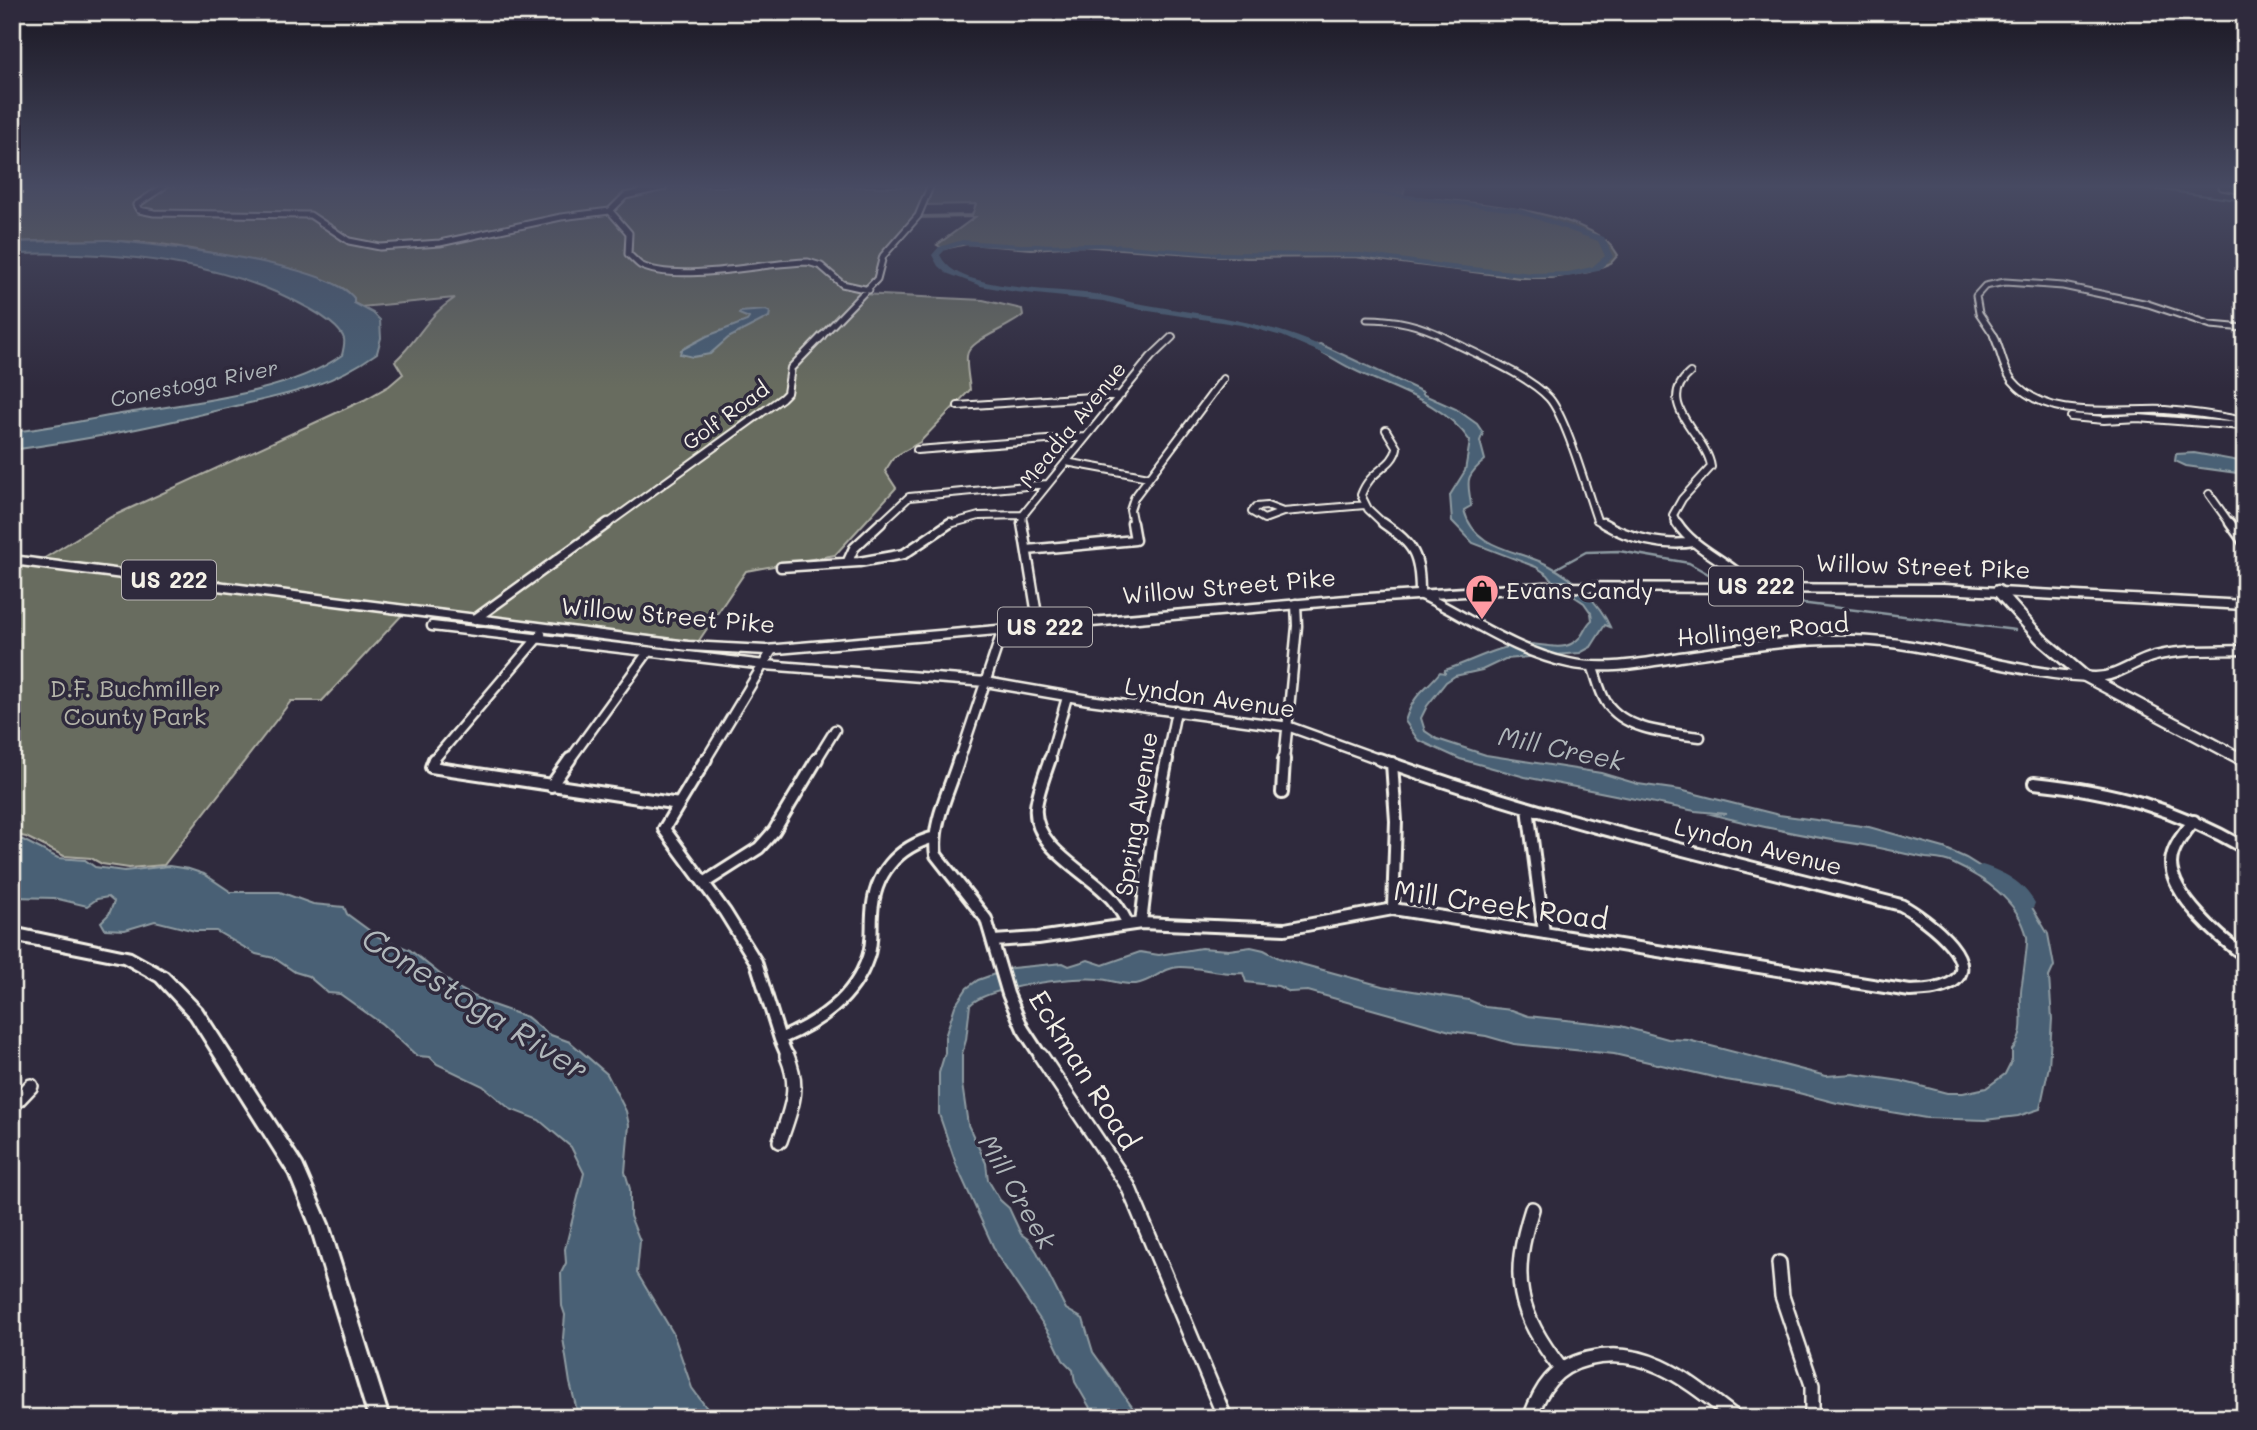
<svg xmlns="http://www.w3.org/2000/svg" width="2257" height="1430" viewBox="0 0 2257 1430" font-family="Mali,sans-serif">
	<rect width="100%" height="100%" fill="#2f2a3d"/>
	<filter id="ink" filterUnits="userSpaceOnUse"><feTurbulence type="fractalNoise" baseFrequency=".0143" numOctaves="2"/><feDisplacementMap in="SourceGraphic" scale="14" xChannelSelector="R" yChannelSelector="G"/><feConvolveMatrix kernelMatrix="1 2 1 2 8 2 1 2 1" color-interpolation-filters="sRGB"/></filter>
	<g filter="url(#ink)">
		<path fill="#686c5f" stroke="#aeaea4" stroke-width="2" fill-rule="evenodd" d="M12,187h1393l-2,9c52,5 189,11 215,59l-7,8 -22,9 -37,6h-32l-166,-21 -108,1 -166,-12 -48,3 -65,-5 -23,5 -7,-4 38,-28 -62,1 -31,34 -9,29 -12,13 122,6 39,9 1,6c-13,13 -55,25 -56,41 -1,11 2,23 3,34l-50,52 -26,15 -9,14 11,17 -61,67 -89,16 -48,71 -655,-83 68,-42 253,-117 25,-14 14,-12 -8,-13c24,-21 30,-44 60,-63l-94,9 -8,-4c-1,-3 -2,-8 -4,-10 -16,-19 -166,-47 -197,-50 -46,-3 -93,-3 -140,-1zM976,204l-4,11 -51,1 4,-11z
			M12,563l391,51 -81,87h-31l-127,164 -35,3 -27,-4 -11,-6 -27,-2 -38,-19 -14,-3z"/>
		<path fill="#4a6174" stroke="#8e9ba2" stroke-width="2" d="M108,240c49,5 217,22 246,58v5l19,10 7,7 1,18 -4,15c-56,40 -104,43 -170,60 -64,16 -129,28 -195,37v-18c41,-4 81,-14 121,-20 64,-10 158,-20 209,-57 1,-4 3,-12 2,-16 -3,-11 -23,-24 -34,-30 -86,-49 -197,-58 -298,-55v-12z
			M766,310l4,2 -1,5 -41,21 -18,16 -17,3 -13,-3 1,-4 26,-14 40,-15 2,-3 -10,-4 1,-2z
			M1320,344l103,48 -1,2 34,15 21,15 6,9 -3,8 5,19c-23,19 -16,22 -14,46l-7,4c11,41 54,39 86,56 24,13 50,37 60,61l-5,-2 -14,22 -11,6 -75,6 -23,11 -27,6 -9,6 -19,24 -6,12 4,13 12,8 49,16 115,18 37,11 42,6 99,25 90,12 75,21 22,10 58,36 24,40 6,32 -5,11 3,42 -3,47 -9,43 -22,7 -33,4 -59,-2 -89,-15 -50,-13 -61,-10 -112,-26 -100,-10 -28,-8 -36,-5 -142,-40 -18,1 -12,-6 -32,-4 -3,-9c-22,2 -41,-6 -63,-6 -17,0 -28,15 -44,17 -13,1 -25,-4 -37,-5 -27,-3 -111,8 -129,26l-4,35 -4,14v30l6,41 18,38 2,17 12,20 9,8 12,26 8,6 8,12 29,57 17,10 10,33 47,66h-44l-21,-36 -2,-12 -10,-10 -10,-21 -56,-84 -40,-88 -18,-53v-41l6,-20v-16l10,-31 12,-18 11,-8 34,-12 51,-5 6,3 19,-6 15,5 37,-13 19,3 42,-7 28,2 22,-3 13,3 15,8 103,28 87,14 16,7 27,3 16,6 93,10 47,13 20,1 138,36 27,-2 48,7 46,12h16l23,-5 19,-14 7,-14v-10c17,-20 5,-43 10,-66 1,-7 6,-42 5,-47 -9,-38 -45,-60 -75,-74 -8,-4 -17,-4 -26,-5 -21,-4 -41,-9 -63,-13 -52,-8 -104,-18 -156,-32l20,1 -32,-3 -170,-34 -65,-18 -42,-19 -13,-19c10,-30 19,-29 35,-49l5,1v-3c28,-9 54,-25 83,-26 13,0 32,6 43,0 15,-8 12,-17 21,-24l-1,-7 -7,-10 -30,-20 -6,-8 -12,-8 -63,-24 -21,-22 -2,-26 15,-24 5,-30c-27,-40 -78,-52 -118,-72 -15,-7 -29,-18 -43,-23z
			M2194,453l51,9v12l-59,-8 -11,-5 1,-7z
			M12,838l11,2 35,18 27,2 10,7 29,4 45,-5 20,3 15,5 27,18h49l33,12 31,3 3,7 30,22 33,14 46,37 31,16 40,14 21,17 22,8 37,32 19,37 3,14 -4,47 5,17v27l10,25 -3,32 36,60 19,55 22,30h-135l-9,-35 -7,-45 2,-23 -3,-9 -1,-33 5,-10 -1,-14 19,-76 -13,-26 -32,-27 -29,-11 -27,-23 -46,-22 -7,-7 -13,-1 -35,-32 -42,-30 -12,-1 -20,-17 -13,-4 -21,-14 -18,-4 -40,-23h-21l-40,-10 -30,9 -20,-1 -4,-7 8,-8 5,-12 -6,-5 -11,2 -10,7 -33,-8 -42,-1z"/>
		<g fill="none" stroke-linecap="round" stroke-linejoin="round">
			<path stroke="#8e9ba2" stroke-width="2" d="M2139,187l106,14"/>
			<path stroke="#8e9ba2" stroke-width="2.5" d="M1555,569l31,-17 33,-1 70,12 28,16
				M1738,592l14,5 263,33"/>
			<path fill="#4a6174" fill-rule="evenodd" d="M1314,187h25l178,21 87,29 9,20 -15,14 -30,6 -35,1 -81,-8 -91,-13 -143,-1 -117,-9 -80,1 -59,-3 -17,5 -5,5c7,14 20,20 34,24 39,11 81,10 121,15 16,2 31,8 47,10 66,12 129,17 190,47l2,2 -5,3 -47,-20 -41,-11 -99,-15 -39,-9 -87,-9 -35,-6 -35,-13 -8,-7 -6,-11 7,-8 23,-7 59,4 80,-1 117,9 143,1 91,12 81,8 35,-1 24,-5 13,-11 -7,-15 -82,-29z
				M1982,865c22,7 41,17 53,38l-2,5 -6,1 -6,-1 -15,-19 -30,-14 -2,-4 2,-4z"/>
			<g stroke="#f4f1e8" stroke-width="9">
				<path id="minor-far4" d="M163,187l-27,18 3,5 15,3 156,2 39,26 31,6 60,-4 121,-26 49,-6
					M2222,187l23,4
					M610,211l19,22 -1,21c4,3 8,8 12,11 36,19 126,-3 168,-3l13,4 21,18 27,6
					M610,211l15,-15 39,-9
					M1367,319c28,0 52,5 77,18
					M821,337l56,-58 6,-23 35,-40 12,-29
					M1995,337l-16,-24 -3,-17 9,-10 20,-4 58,4 85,18 63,21 34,3"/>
			</g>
			<g stroke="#f4f1e8" stroke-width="10">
				<path id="minor-far3" d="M1441,336c30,16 86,38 108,62 17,19 38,94 48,122l9,5
					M1994,336c7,14 8,31 18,44 35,43 105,28 153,30 27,2 54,6 80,11
					M958,406l163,-11
					M2071,417l33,3 34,-2 105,8
					M917,450l169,-13
					M1066,462l83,15
					M2209,494l22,31
					M1267,506l16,6 -19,7 -12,-7 4,-5z
					M1283,512l82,-7
					M606,525l176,-127 5,-5 4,-25 31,-32
					M879,525l30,-28 138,-13
					M946,525l33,-9 44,-1
					M1022,525l1,-10 128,-158 21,-20
					M1133,525l-3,-15 4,-12 89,-119
					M1385,525l-17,-16 -7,-14c9,-26 32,-27 36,-47l-11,-18
					M1678,525l-5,-10 9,-16 29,-32c-4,-32 -58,-63 -21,-94"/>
			</g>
			<g stroke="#f4f1e8" stroke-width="13">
				<path id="minor-far2" d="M1022,523l17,104
					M1383,523c32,22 37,32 37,71 49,24 96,58 149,69 36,8 75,0 111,-6 58,-8 115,-19 174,-17 82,2 160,36 241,37 23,0 39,-16 60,-21 29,-7 60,-5 90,-6
					M1603,523c25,15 62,24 91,19
					M1677,523c18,28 53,38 75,63
					M2230,523l15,21
					M1027,550l108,-10 -3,-17
					M848,561l6,-13 27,-25
					M781,567l78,-5 45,-8 46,-31
					M475,619l133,-96
					M432,626l333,39 221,17 103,18 201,27 94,34
					M1592,666c5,11 7,25 14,36 19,29 63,31 94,35
					M433,761l108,-127
					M569,761l79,-109
					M705,761l67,-111
					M816,761l19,-31
					M959,761l42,-126 -1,-4
					M1049,761l18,-64
					M1166,761l10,-50
					M1284,761l13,-135 -1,-22"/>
			</g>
			<g stroke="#f4f1e8" stroke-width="16">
				<path id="minor-far1" d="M434,759l-3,8 248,37
					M706,759l-42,70 61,83 31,50 24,77c39,-17 74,-40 88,-82 5,-14 3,-29 4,-43 2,-40 25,-67 63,-77
					M959,759c-9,30 -28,65 -23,96l50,64 22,75 15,35 19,29
					M1050,759c-5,15 -12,32 -14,48 -4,38 47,63 70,86 10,9 16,19 22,31
					M1392,763l4,58 -3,88
					M2034,783c79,8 141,25 211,65
					M551,786l19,-27
					M1282,793l2,-34
					M1528,808l16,125
					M2194,821c-10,12 -23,27 -23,43 1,32 49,74 74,92
					M704,883l55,-35 15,-17 43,-72
					M1141,923l9,-76 17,-88
					M994,941l44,-3 103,-15 144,6 108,-20 517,82c9,-1 19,0 28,-3 61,-16 -14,-71 -37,-83 -175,-45 -352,-84 -522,-146
					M780,1039l8,19"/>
			</g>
			<g stroke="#f4f1e8" stroke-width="18">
				<path id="minor" d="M1041,1056l87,130 97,232
					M12,1106l19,-20
					M780,1141c11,-32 21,-52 7,-85
					M1532,1209c-22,69 -15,103 29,160
					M1779,1263l3,33 30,89v33
					M1530,1418c11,-30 24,-51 57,-59 61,-15 103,24 149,59"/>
			</g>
			<g stroke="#f4f1e8" stroke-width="15">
				<path id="tertiary-far1" d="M1998,591l43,48 42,36 162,86"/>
			</g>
			<g stroke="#f4f1e8" stroke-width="18">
				<path id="tertiary" d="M2242,759l3,2"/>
			</g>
			<g stroke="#f4f1e8" stroke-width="6">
				<path id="secondary" d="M12,928l119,25 36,20 34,35 101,156 26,60 61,194h-20l-59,-194 -20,-49 -99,-157 -34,-37 -34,-19 -111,-22z"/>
			</g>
			<g stroke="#f4f1e8" stroke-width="5">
				<path id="trunk" d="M12,556l676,86 78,4 603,-52 175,-11 399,2 302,16v8l-302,-16 -399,-2 -175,11 -603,52 -78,-4 -676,-86z"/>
			</g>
			<use href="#minor-far4" stroke="#2f2a3d" stroke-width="5"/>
			<use href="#minor-far3" stroke="#2f2a3d" stroke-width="6"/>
			<use href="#minor-far2" stroke="#2f2a3d" stroke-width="8"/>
			<use href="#minor-far1" stroke="#2f2a3d" stroke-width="10"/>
			<use href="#minor" stroke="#2f2a3d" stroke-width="13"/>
			<use href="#tertiary-far1" stroke="#2f2a3d" stroke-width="10"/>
			<use href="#tertiary" stroke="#2f2a3d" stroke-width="12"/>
			<use href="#secondary" fill="#2f2a3d" fill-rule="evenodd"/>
			<use href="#trunk" fill="#2f2a3d" fill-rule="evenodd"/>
		</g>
	</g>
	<linearGradient id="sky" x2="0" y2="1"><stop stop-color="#1a1722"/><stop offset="0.48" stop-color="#474a62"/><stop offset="1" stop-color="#474a62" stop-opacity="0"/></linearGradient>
	<rect width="2257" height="388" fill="url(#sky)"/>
	<defs>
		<g id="shop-pin" transform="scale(1.75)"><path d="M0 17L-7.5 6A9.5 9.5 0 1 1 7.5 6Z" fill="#ff9aa2" stroke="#2f2a3d"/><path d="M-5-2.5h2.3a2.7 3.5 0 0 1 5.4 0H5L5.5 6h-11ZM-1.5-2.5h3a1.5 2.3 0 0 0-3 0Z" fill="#111"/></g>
	</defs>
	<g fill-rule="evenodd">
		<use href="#shop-pin" x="1482" y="591"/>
	</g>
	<g text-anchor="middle" stroke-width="7" stroke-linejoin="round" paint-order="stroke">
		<g font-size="21" font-style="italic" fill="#b0b7ba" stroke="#2f2a3d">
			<text transform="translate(194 384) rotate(-11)" y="7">Conestoga River</text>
		</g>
		<g font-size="21" fill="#f4f1e8" stroke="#2f2a3d">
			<text transform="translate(726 416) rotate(-36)" y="7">Golf Road</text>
			<text transform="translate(1073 425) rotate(-51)" y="7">Meadia Avenue</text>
		</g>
		<g fill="#2f2a3d" stroke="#b9b5b5" stroke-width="2">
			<rect x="122" y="560.5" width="94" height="39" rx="5"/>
			<rect x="1709" y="566.5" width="94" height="39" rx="5"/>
			<rect x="998" y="607.5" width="94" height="39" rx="5"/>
		</g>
		<g font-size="23" font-weight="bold" fill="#f4f1e8">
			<text x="169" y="588">US 222</text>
			<text x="1756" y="594">US 222</text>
			<text x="1045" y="635">US 222</text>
		</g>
		<g font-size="24" fill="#f4f1e8" stroke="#2f2a3d">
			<text transform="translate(1923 567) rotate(2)" y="8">Willow Street Pike</text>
			<text transform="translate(1229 587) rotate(-5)" y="8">Willow Street Pike</text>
			<text transform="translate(668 616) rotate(5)" y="8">Willow Street Pike</text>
			<text transform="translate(1763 631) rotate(-5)" y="8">Hollinger Road</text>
			<text transform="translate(1210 698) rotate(8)" y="8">Lyndon Avenue</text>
			<text transform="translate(1137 814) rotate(-81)" y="8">Spring Avenue</text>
			<text transform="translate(1758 847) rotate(14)" y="8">Lyndon Avenue</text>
		</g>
		<g font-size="24" fill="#f4f1e8" stroke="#2f2a3d" text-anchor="start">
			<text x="1506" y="599">Evans Candy</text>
		</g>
		<g font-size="24" fill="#b5b5aa" stroke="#2f2a3d">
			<text x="135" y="697">D.F. Buchmiller<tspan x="135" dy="28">County Park</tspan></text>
		</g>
		<g font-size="26" font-style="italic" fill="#b0b7ba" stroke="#2f2a3d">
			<text transform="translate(1561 749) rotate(12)" y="9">Mill Creek</text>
			<text transform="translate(1017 1192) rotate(60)" y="9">Mill Creek</text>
		</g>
		<g font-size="28" fill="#f4f1e8" stroke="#2f2a3d">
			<text transform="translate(1501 905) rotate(8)" y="10">Mill Creek Road</text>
			<text transform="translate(1084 1070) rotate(58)" y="10">Eckman Road</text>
		</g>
		<g font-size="32" font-style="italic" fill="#b0b7ba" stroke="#2f2a3d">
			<text transform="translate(475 1004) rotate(32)" y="11">Conestoga River</text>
		</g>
	</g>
	<rect width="2257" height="1430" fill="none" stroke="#2f2a3d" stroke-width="42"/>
	<rect x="21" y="21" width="2215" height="1388" fill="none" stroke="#f4f1e8" stroke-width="2.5" filter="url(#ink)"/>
</svg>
